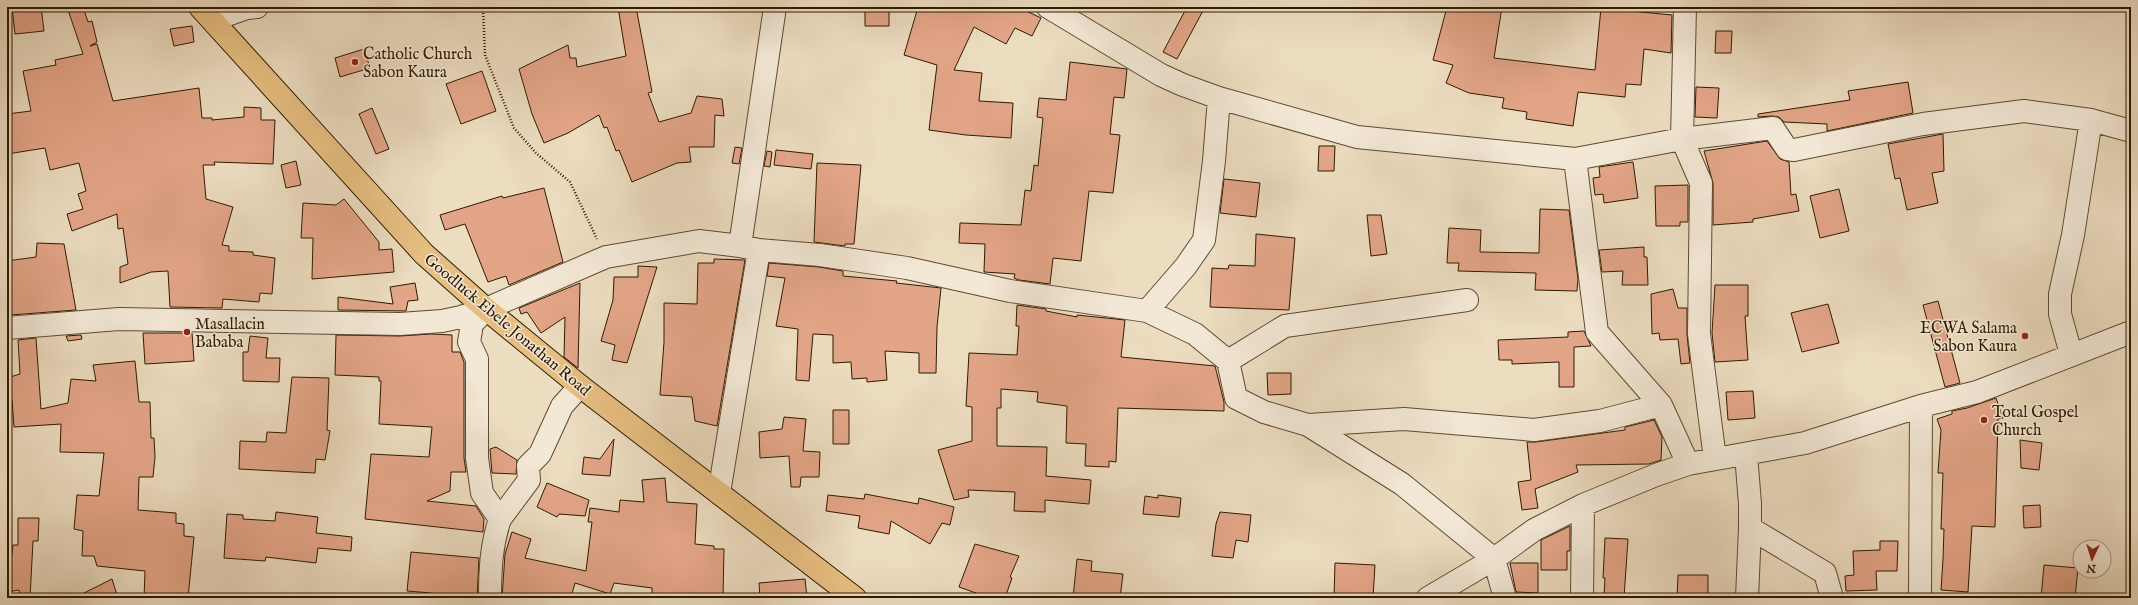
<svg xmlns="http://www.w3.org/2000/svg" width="2138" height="605" viewBox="0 0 2138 605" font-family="'IM FELL English',serif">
	<rect width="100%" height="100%" fill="#ecdcc0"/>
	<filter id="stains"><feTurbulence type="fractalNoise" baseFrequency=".005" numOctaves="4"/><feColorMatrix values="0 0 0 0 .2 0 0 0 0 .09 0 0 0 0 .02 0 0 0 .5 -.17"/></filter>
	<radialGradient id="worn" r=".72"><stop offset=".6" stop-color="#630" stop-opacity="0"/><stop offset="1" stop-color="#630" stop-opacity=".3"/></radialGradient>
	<path fill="#e3a588" stroke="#2f1a00" d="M12,7h29l3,24 -29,3z
		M67,7h16l5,15 4,-1 5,21 -7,4 7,-2 16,57 86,-13 3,30h10v2l32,-3v-10l17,1v12h14l-2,44 -59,-2 1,3h-12l3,34 27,8 -11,38 7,1v5l24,1v3l22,3 -3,36 -12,-1 -1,9 -36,-3 -1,9 -52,-1 -2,-36 -17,1 -31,11v-16l8,-3 -5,-36 -5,1 -1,-15 -45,17 -5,-17 16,-5 -5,-15 8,-3 -7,-28 -29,7 -5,-22 -38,6v-40l24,-3 -8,-40 33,-6 -1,-5 28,-6z
		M618,7h18l16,85 -4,1 11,29 32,-9 6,-17 25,3 2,17 -9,-1 -1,32h-25l2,15 -14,1 -45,19 -13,-32 -3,1 -9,-24 -3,1 -5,-13 -31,18 -24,10 -12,-29 -13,-45 49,-24 2,13h6l1,9 49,-11z
		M865,7h24v19h-24z
		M918,7h100l23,11 -9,18 -17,-8 -9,16 -32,-17 -20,43 28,3 -3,28 34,2 -2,35 -45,-3 -37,-5 8,-65 -33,-10z
		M1187,7h18l-28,52 -14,-7z
		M1447,7h55l-8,51 101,12 6,-62 71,7 -1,38 -27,-4 -3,36 -15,-1 -1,13 -47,-5 -5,34 -47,-7 1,-7 -25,-4 2,-10 -35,-5 -23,-10 7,-18 -20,-5z
		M192,26l2,16 -20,4 -4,-17z
		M1716,31h16l-1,22h-16z
		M364,49l6,19 -30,9 -5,-19z
		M1070,62l57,7 -3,29 -10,-1 -4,37 10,1 -7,58 -24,-2 -8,70 -28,-3 -3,26 -31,-4 -5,-2 1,-4 -31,-2 1,-28 -26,-1 1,-20 61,2 4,-35 6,1 3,-26 4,1 5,-48 -6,-1 2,-19 27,2z
		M482,71l14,40 -35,13 -15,-40z
		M1908,82l5,31 -86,18v-7l-43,-2 -5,-5 -7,-1 -14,1v-3l92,-14 -2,-9z
		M1696,87l23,1 -2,30 -22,-1z
		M372,108l17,41 -13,5 -17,-40z
		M1943,134l1,37 -12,2 6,30 -31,7 -7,-32 -5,1 -7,-35z
		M1767,141l13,18 9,3 2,33 5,-1 3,17 -46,8v3l-40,3v-42l-9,-32z
		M1319,146h16l-1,25h-16z
		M735,147l7,1 -3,16 -7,-1z
		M776,150l37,4 -2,15 -37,-4z
		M767,151l5,1 -2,15 -6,-1z
		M296,161l5,24 -15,3 -5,-23z
		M1633,162l5,36 -34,5 -1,-9 -8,1 -2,-17 7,-1 -1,-10z
		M817,163l44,2 -7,79h-9v2l-31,-4z
		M1224,179l36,4 -4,34 -36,-4z
		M1688,185v37h-8v4h-24l-1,-40z
		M544,188l19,74 -54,23 -3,-9 -18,6 -23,-58 -20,6 -5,-15 62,-19 1,2z
		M1839,189l10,42 -29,7 -10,-42z
		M344,199l35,43v8l13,-1 2,23 -82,7 1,-41h-12l2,-35 33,2z
		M1540,209l29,1 9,69 -1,12 -42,-1 1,-17 -78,-2 1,-8h-12l2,-35 32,2 -1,22 59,1z
		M1367,215h14l6,39 -16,2z
		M1256,234l39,4 -6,72 -79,-3 2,-39 16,1 1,-4 26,1z
		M37,243l27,1 12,66 -66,5 -3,-54 29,-4z
		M1644,247v10h3l1,28h-26l1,-14 -21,1 -3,-22z
		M714,259l31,1 -28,166 -22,-5 -3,-24 -32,-2 4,-53v-39l33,1 1,-41h16z
		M769,263l50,4 24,4v5l54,5 -1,2 45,5 -4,39 -1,46h-17v-20l-34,-2 2,29 -20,2v-4l-15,1 -1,-17 -18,1v-28l-20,-1 -4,47 -13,-1 2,-51 -22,-3 9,-48 -18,-2z
		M638,266l19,1 -30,96 -15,-3 3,-15 -14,-4 12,-41 1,-23h24z
		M415,283l3,17 -10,1 -2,10 -68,-1v-13l55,7 -3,-17z
		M580,283l-1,43 -1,42 -14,-11 1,-40 -24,16 -14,-21 -6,2 -2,-6z
		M1715,285h33v31h-3l3,44 -33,2 -3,-29z
		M1673,289l5,19h9v27l3,28 -9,1 -3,-25 -18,1 -1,-7 -7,1 -1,-40z
		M1938,301l22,82 -15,4 -22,-82z
		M1828,304l11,39 -37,9 -11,-39z
		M1017,305l29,4v2l31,6v-2l48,5 -4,37 94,9 9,36v9l-106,-3 -2,54 -7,-1v6l-24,-1 1,-22 -20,-1 1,-37 -30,-4 1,-10 -37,-3v19h-4v38l50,1 -1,29 45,4 -2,24 -44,-4v12l-31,-1 1,-19 -47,-2 1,7 -15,3 -16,-50 34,-9v-34l-6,-1 3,-53 48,2 2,-29h-3z
		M1584,331l7,15 -17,1v40h-15v-25l-47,2v-4h-13l-1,-20 70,-3v-5z
		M143,333h49l2,28 -49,3z
		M431,334l21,1v17h8l4,10v96l2,14h-15l-1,19 -23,10 49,5 8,13 -1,13 -118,-13 6,-65 58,3 3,-30 -53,-3 2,-43h-2v-4l-44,-2 1,-40 64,1z
		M81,335l1,4 -14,2 -2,-5z
		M250,336l18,2 -2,20h14l-1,24 -36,-1v-29h5z
		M36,338l5,71 27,-6 3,-24 25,2 -3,-16 42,-4 4,41h11l1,36h3l1,19 -2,20h-14l-1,33 38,3v10l8,1v12l10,1 -6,61h-44l1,-27 -48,-5 -3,-10h-12l1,-25 -9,-2 3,-34 22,1 5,-43 -44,-1 1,-28 -47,3 -2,-27 -5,1v-23l13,-4 -2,-34z
		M1267,373h24v21l-23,1z
		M292,377l37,1 -2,52 3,1 -5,29 -9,-1 -1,14 -76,-4 1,-28 26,1 1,-10 19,1z
		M1753,391l2,27 -27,2 -2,-28z
		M1996,398l7,20 -5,1 -3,108 -23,-1 -4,66 -27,-2 2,-31 1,-30h-3l2,-56h-5l3,-43 -4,-11 15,-5v-3l15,-3z
		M833,410h16v34h-16z
		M784,417l22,2 -3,32 17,1 -1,25h-18l-1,10h-9l-2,-31 -29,2 -1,-26 23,-3z
		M1654,420l8,17 -1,23 -12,4 -73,1 2,7 -43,17 3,19 -16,2 -4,-28 13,-2 -4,-38h9l89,-12v-3z
		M614,439l-4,37 -28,-2 2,-17 16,2z
		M2020,440l22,3 -3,27 -18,-2z
		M496,447l21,13 -1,14 -24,-1 -2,-24z
		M665,478l2,24 30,2 -2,40 19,2v3h10l-1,49h-71v-10l-38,-5 -4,11 -35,-11 -4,14 -16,-3 -1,4h-52l3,-44 7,-22 19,7 -6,19 61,13 6,-49h-4l2,-14 29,4 1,-12 24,2 -2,-22z
		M547,483l42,17 -4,16 -26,-2 -2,3 -20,-10z
		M865,494l53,10 1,-6 35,9 -4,18 -8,-2 -12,21 -39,-23 -2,13 -31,-6 2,-12 -34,-5 2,-16 36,4z
		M1158,495l23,3 -2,19 -36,-3 2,-18 13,2z
		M2040,505l1,22 -17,1 -1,-22z
		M276,512l42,5 -2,16 36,4 -1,14 -33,-3 -2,15 -50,-6 -1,4 -41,-3 3,-44 16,1v4l32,2z
		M1220,512l31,3 -3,27 -12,-2 -3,18 -21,-2 4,-32z
		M18,518h21l-1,23h-5l-3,57h-9l-2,-8 -12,2v-30l4,-1 2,-16h5z
		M1570,526v25h-3v19h-26v-30z
		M1605,538l23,1 -4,59 -20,-1 1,-19h-2z
		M1880,541h18l-1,30h-21l1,19 -31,1 -1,-15 9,-1 -1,-24 27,-1z
		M975,544l44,12 -9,21 2,1 -7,20h-15l-31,-11z
		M411,552l68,6 -2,40 -46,-1v-4l-24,-2z
		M1077,559l15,2 -1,10 32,3 -3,24h-47z
		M1335,563l40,2 -2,33h-39z
		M1510,563h28v30l-22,-1z
		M2044,565l34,3 -3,30h-34z
		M1678,575h30v23h-31z
		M112,579l5,16 -10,3h-33z
		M805,579l2,19h-47l-1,-15z"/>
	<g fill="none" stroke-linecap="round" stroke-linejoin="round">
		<g stroke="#5e4a30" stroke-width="24">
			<path id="minor" d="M1048,7l113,68 22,10 36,13 138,39 218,22 107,-20 91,-11 14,21 7,1 129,-26 101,-13 67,9 -18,115 -13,59v20l11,40
				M1685,7l-3,132 19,44 -2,151 16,125
				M213,20l34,-12 10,-1
				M2091,120l40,11
				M1575,159l22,173 64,73 27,59
				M740,246l35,-239
				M486,309l-14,15 -3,18 8,17v99l5,35 18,26c-9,27 -10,51 -10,79
				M1147,311l39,-45 18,-26 10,-79 5,-63
				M7,328l112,-9 281,5 42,-3 19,-4 25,-8 120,-52 93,-16 41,5 19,4 61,5 87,13 103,23 137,20 48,23 33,27 8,37 28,14 44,13 96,-6 130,11 66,-9 61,-16
				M1228,361l57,-35 182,-26
				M1308,425l94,59 92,75 11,39
				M1746,454l4,50v24l75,45 7,25
				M719,493l40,-243
				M500,519l29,-39 -1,-14 12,-12 22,-48 18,-20
				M1428,598l66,-39 40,-29 49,-25 73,-30 32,-11 117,-21 116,-37 56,-14 154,-60
				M1582,598l1,-93
				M1747,598l3,-70
				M1920,598l1,-192"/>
		</g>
		<g stroke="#2f1a00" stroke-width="24">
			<path id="major" d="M200,7l224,247 62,55 94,77 275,212"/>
		</g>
		<path stroke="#2f1a00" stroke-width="2.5" stroke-dasharray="1 2" stroke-linecap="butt" d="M483,7l2,48 29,73 22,25 34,29 27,57"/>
		<use href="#minor" stroke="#f3e8d6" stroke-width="22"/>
		<use href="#major" stroke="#e6be80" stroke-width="22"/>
	</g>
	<g fill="#8f2418" stroke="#f3e8d6" stroke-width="1.5">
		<circle cx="355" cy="62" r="4"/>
		<circle cx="187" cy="332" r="4"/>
		<circle cx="2025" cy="336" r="4"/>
		<circle cx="1984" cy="420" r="4"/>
	</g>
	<g text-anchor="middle" stroke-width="3" stroke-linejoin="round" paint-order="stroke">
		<g font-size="16" fill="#2f1a00" stroke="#f3e8d6" text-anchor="start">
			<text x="363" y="59">Catholic Church<tspan x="363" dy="18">Sabon Kaura</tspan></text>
			<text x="195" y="329">Masallacin<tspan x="195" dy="18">Bababa</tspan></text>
			<text x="2017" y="333" text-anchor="end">ECWA Salama<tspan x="2017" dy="18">Sabon Kaura</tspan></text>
			<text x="1992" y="417">Total Gospel<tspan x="1992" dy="18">Church</tspan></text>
		</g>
		<g font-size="16" fill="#2f1a00" stroke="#f3e8d6">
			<text transform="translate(508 324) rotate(40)" y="6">Goodluck Ebele Jonathan Road</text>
		</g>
	</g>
	<rect width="2138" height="605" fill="none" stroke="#ecdcc0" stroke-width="24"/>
	<rect x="8" y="8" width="2122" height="589" fill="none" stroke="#2f1a00" stroke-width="2"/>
	<rect x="12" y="12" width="2114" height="581" fill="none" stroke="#2f1a00"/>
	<g transform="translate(2092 559) rotate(184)"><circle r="19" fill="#f3e8d6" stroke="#a59680"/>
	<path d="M0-3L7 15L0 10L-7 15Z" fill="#8f2418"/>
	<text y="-6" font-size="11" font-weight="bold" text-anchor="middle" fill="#2f1a00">N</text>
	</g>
	<rect width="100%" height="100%" filter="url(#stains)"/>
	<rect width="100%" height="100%" fill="url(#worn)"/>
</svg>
